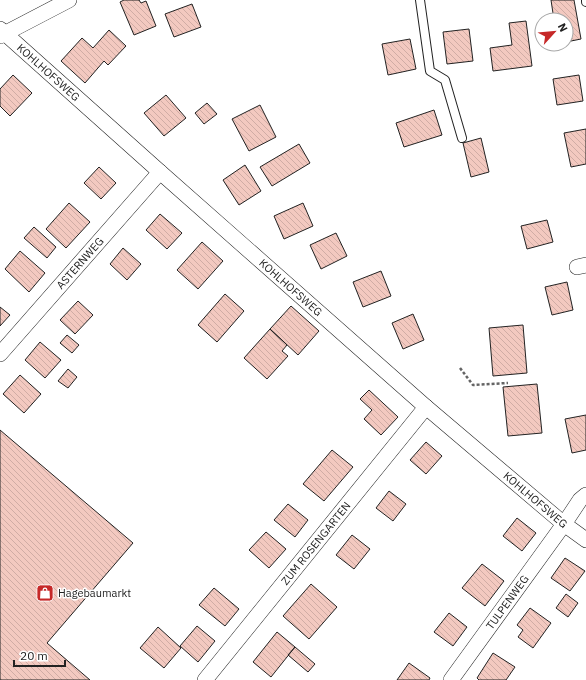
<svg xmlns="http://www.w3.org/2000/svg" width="586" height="680" viewBox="0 0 586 680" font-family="'IBM Plex Sans',sans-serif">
	<defs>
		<pattern id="building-back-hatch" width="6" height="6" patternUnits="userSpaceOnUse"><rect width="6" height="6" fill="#f3c9c0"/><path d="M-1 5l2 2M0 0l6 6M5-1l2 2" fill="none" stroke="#d0aca5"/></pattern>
	</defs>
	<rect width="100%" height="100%" fill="#fff"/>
	<path fill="url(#building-back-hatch)" stroke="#222" d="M124,0h15l2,3 5,-2 10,25 -22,9 -14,-33z
		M551,0h23l7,39 -15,3v-22h-12z
		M192,4l9,23 -27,10 -9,-23z
		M526,21l6,45 -39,5 -3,-23 22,-3 -3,-22z
		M469,29l4,32 -26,3 -4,-32z
		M109,30l17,16 -18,19 -4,-4 -19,22 -24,-22 21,-23 11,10z
		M410,39l6,30 -28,6 -6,-31z
		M13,75l19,18 -22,23 -10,-10v-17z
		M579,75l4,26 -26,4 -4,-26z
		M166,95l20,23 -22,18 -20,-23z
		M207,103l10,11 -13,10 -9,-11z
		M260,105l16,32 -27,14 -17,-32z
		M434,110l8,25 -38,12 -8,-24z
		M586,129v35l-15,3 -7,-34z
		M481,138l8,34 -18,5 -8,-34z
		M299,144l11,19 -38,23 -12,-19z
		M245,165l16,26 -22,14 -16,-25z
		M99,167l17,16 -15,16 -17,-16z
		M69,203l21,19 -24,26 -20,-19z
		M303,203l10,23 -29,13 -10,-23z
		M160,214l22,19 -15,16 -21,-19z
		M547,220l6,22 -26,7 -6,-23z
		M34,227l22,20 -9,11 -23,-20z
		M336,233l11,23 -26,13 -11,-24z
		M202,242l21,19 -25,28 -21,-19z
		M123,248l18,16 -14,16 -17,-16z
		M20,251l25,22 -16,19 -24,-23z
		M381,271l10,25 -28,11 -10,-25z
		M567,282l6,28 -21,5 -7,-28z
		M225,294l19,17 -27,31 -19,-17z
		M78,301l15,14 -18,19 -15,-14z
		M291,306l28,25 -21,24 -28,-26z
		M0,307l10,8 -10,11z
		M413,314l11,26 -21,9 -11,-26z
		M523,325l4,48 -34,3 -4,-48z
		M270,329l17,16 -5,6 6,5 -21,23 -23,-21z
		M67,335l12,10 -7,8 -12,-10z
		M40,342l21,18 -16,18 -20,-18z
		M68,369l9,8 -9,11 -10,-7z
		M20,375l21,19 -17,19 -21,-19z
		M537,384l5,49 -34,3 -5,-49z
		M369,390l29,27 -17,18 -17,-16 8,-9 -12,-11z
		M586,415v35l-14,3 -7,-34z
		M0,430l133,113 -86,100 43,37h-90z
		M426,442l16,14 -16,18 -16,-14z
		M332,450l21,17 -29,34 -21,-17z
		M389,491l17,13 -13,17 -17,-13z
		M288,504l20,16 -13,17 -21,-17z
		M517,518l19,15 -14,18 -19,-15z
		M266,532l20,17 -17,19 -20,-18z
		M352,535l18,14 -16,20 -18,-14z
		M565,558l20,13 -15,20 -19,-13z
		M482,564l22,17 -19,25 -23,-18z
		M311,584l26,23 -28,32 -26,-23z
		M214,588l25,21 -14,17 -26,-21z
		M566,594l12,9 -10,14 -12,-9z
		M530,608l21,15 -18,25 -15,-11 5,-7 -6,-5z
		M449,613l18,14 -14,19 -19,-14z
		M197,626l18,15 -17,21 -18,-16z
		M158,627l23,21 -17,20 -24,-20z
		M277,632l18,15 -24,30 -18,-15z
		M295,647l20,17 -7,8 -20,-17z
		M493,653l22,14 -9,13h-27l-2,-2z
		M409,663l21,15 -1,2h-32z"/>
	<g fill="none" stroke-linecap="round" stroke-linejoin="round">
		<g stroke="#222" stroke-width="10">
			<path id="lane" d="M420,0l10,71 15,9 17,58
				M586,0v2"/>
		</g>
		<g stroke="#222" stroke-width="16">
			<g id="street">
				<path id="s1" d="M0,29l160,143 266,235 138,117 22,16"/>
				<path d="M0,36l69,-36"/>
				<path d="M577,267l9,-2"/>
				<path id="s2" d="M0,354l160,-182"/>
				<path id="s3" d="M205,680l221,-273"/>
				<path id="s4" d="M451,680l113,-156 16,-24 6,-5"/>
			</g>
		</g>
		<path stroke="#646464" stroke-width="2.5" stroke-dasharray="3 2" stroke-linecap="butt" d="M460,368l13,17 35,-2"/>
		<use href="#lane" stroke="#fff" stroke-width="8"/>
		<use href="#street" stroke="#fff" stroke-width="15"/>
	</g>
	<defs>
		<g id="shop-square" transform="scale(0.9)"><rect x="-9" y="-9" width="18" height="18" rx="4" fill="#c62828" stroke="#fff"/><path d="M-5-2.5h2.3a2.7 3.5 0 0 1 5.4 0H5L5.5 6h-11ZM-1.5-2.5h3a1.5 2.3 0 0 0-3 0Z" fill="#fff"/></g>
	</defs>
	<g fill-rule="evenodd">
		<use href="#shop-square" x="45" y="593"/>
	</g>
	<g text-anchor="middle" stroke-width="3" stroke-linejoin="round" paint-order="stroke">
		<g font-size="11" fill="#222" stroke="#fff">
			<text dy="4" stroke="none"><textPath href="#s1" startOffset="65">KOHLHOFSWEG</textPath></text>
			<text dy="4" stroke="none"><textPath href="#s2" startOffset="121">ASTERNWEG</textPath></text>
			<text dy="4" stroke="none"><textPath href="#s1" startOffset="389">KOHLHOFSWEG</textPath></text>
			<text dy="4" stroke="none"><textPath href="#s1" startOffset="713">KOHLHOFSWEG</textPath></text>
			<text dy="4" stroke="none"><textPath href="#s3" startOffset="176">ZUM ROSENGARTEN</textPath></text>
			<text dy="4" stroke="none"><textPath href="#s4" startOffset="96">TULPENWEG</textPath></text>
		</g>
		<g font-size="11" fill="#222" stroke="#fff" text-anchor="start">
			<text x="58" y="597">Hagebaumarkt</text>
		</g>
	</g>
	<g transform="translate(554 32) rotate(63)"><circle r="19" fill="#ffffff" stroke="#a7a7a7"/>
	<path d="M0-3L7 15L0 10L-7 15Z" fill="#c62828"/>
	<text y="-6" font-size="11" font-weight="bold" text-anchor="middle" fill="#222222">N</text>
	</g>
	<path d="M14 660v6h51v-6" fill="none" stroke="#222222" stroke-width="2"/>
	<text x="20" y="660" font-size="12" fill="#222222" stroke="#ffffff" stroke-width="3" paint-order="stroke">20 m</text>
</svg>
